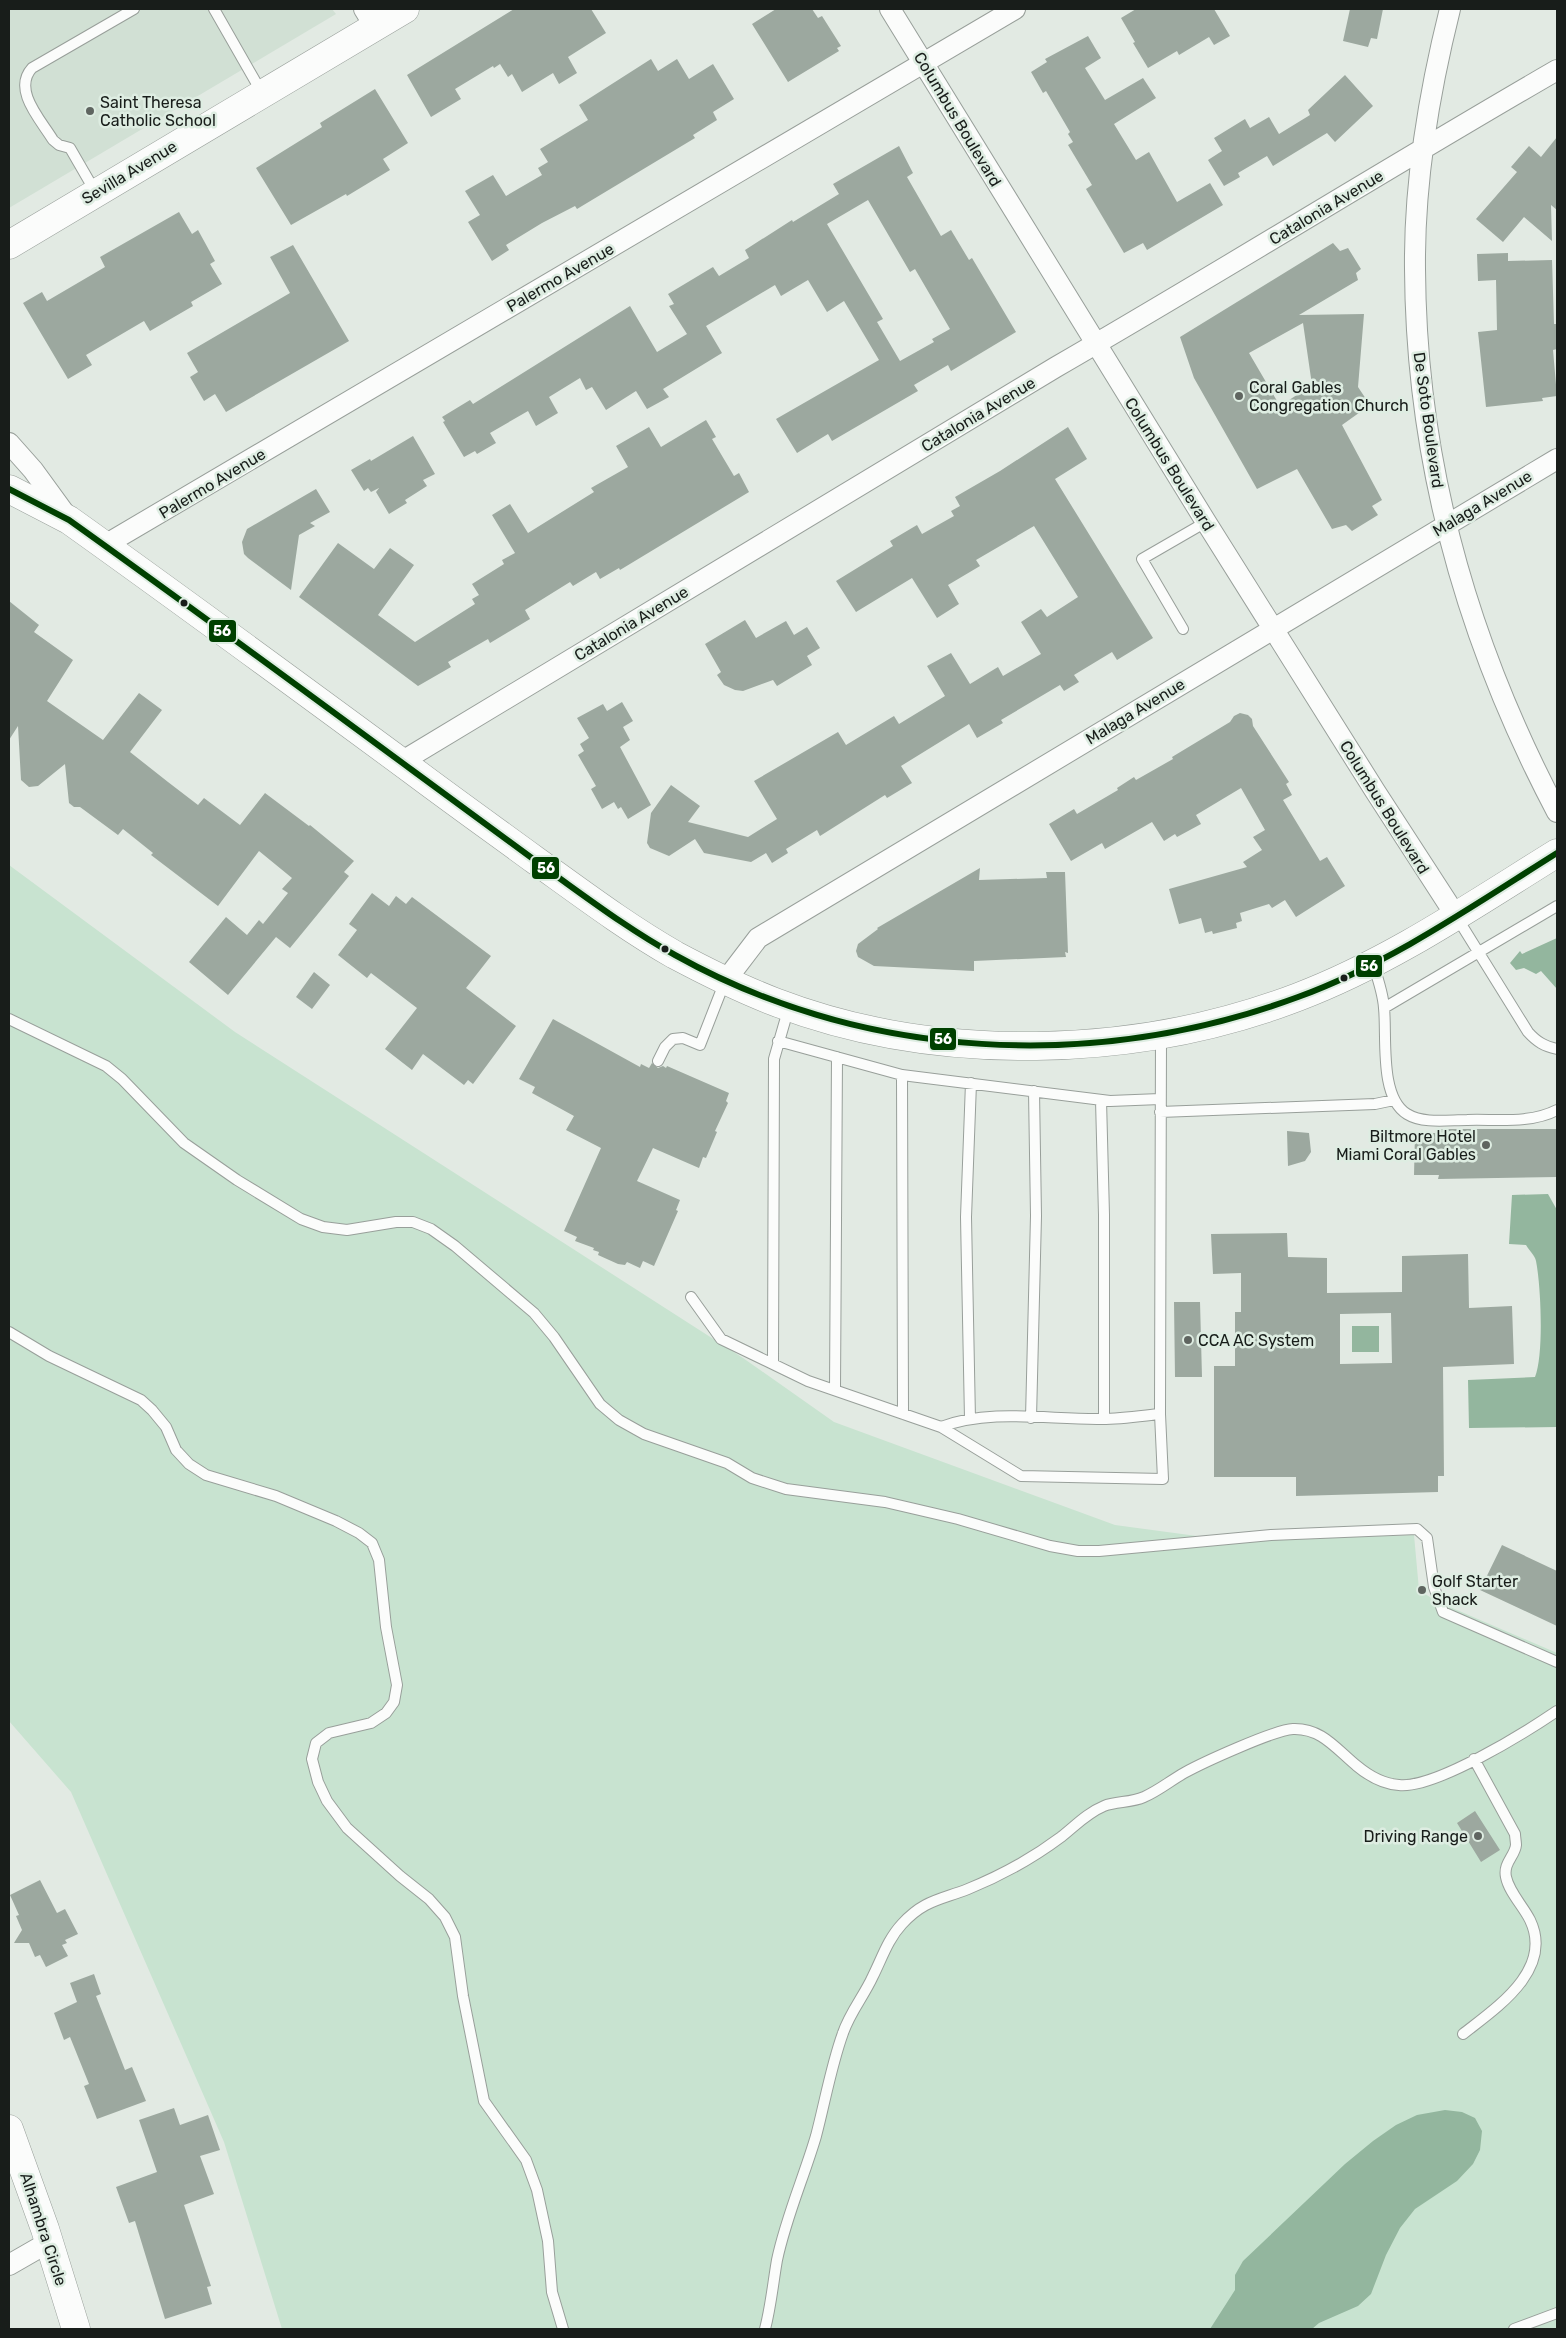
<svg xmlns="http://www.w3.org/2000/svg" width="1566" height="2338" viewBox="0 0 1566 2338" font-family="Rubik,sans-serif">
	<rect width="100%" height="100%" fill="#e2eae3"/>
	<path fill="#d1e0d4" d="M9,9h323l4,5 -327,194z"/>
	<path fill="#c8e3d0" d="M9,865l226,167 508,326 91,64 281,103 119,16 180,-6 5,55 17,11 121,52v676h-1275l-58,-187 -153,-350 -62,-71z"/>
	<path fill="#93b69e" d="M1557,938v51l-16,-18 -5,3 -12,-6 -8,2 -6,-7 10,-12 2,3z
		M1548,1194l9,16v217l-88,1 -1,-48 67,-3c9,-22 6,-91 1,-116 -1,-5 -7,-11 -10,-16l-17,-1 3,-49z
		M1352,1326h27v26h-27z
		M1445,2110l17,2 13,6 7,13 -2,19 -7,14 -16,17 -42,28 -15,19 -14,27 -15,39 -13,12 -39,17 -7,6h-102l25,-39v-15l8,-14 102,-97 28,-23 23,-16 21,-10z"/>
	<path fill="#9ca89f" fill-rule="evenodd" d="M514,9h77l15,24 -38,24 9,16 -18,11 -6,-11 -31,19 -10,-18 -4,3 -8,-13 -6,4 -1,-2 -38,23 6,10 -30,18 -24,-42z
		M776,9h36l6,9 4,-2 19,30 -4,2 2,3 -51,31 -36,-58z
		M1136,9h78l16,27 -16,9 -5,-8 -30,18 -2,-4 -29,17 -15,-25 2,-1 -14,-24z
		M1350,9h33l-6,30 -6,-1 -3,9 -25,-6z
		M1088,36l13,22 -16,10 20,32 38,-22 13,20 -42,26 22,36 13,-8 28,50 33,-19 13,22 -76,45 -4,-7 -19,10 -38,-64 6,-4 -24,-40 5,-3 -5,-8 2,-2 -24,-41 -3,2 -12,-21 16,-10 -2,-3z
		M651,59l7,12 19,-12 12,20 24,-15 21,35 -21,13 4,8 -24,15 2,3 -118,71 -2,-3 -33,17 -36,22 3,5 -17,11 -24,-39 12,-7 -15,-24 28,-16 13,21 36,-21 -4,-7 10,-6 -8,-13 48,-29 -9,-15z
		M1345,75l28,31 -38,36 -8,-9 -54,33 -6,-10 -29,17 2,4 -16,9 -16,-26 14,-9 -8,-13 31,-19 5,9 19,-11 10,17 31,-19 -2,-5z
		M375,89l33,54 -25,16 7,11 -43,26 -1,-2 -55,31 -35,-57 66,-41 -2,-4z
		M1557,137v73l-6,-5 1,36 -28,-24 -21,25 -27,-23 41,-47 -6,-5 18,-21 12,11z
		M899,146l14,27 -6,4 34,59 10,-6 18,30 3,-2 44,74 -65,39 -3,-6 -34,20 4,6 -86,50 -4,-7 -31,19 -21,-34 103,-59 -35,-59 -17,11 -19,-32 -27,16 -6,-11 -69,41 16,27 -59,36 6,8 -22,12 -11,-18 -30,19 -14,-23 -6,3 -6,-12 -31,19 9,16 -22,13 -8,-15 -38,22 6,10 -19,11 -2,-3 -11,6 -21,-35 2,-1 -3,-4 28,-17 3,4 157,-98 27,46 30,-18 -18,-28 5,-2 -6,-10 45,-27 6,9 30,-18 -4,-8 47,-30 1,2 46,-28 -6,-10zM868,200l42,72 5,-3 35,60 -18,10 2,3 -34,19 -23,-39 6,-3 -56,-95z
		M179,212l13,22 6,-4 17,31 -5,3 12,20 -31,18 2,4 -43,25 -6,-10 -58,34 6,10 -24,14 -45,-76 19,-11 5,9 58,-34 -5,-10z
		M1333,243l7,8 8,-3 13,21 -5,4 2,7 -59,35 65,-1 -6,73 12,18 -28,20 40,75 -10,6 6,9 -26,16 -6,-6 -14,4 -35,-60 -40,20 -63,-111 -14,-41zM1303,323l9,62 -32,21 -31,-53z
		M293,245l56,96 -123,71 -11,-18 -11,7 -14,-24 8,-5 -11,-19 103,-60 -20,-36z
		M1508,253v8l44,-1 2,64h3v25l-4,1 4,46 -15,2 1,3 -57,6 -8,-75 19,-2 -1,-50 -18,1 -1,-27z
		M706,420l10,17 -4,2 22,37 5,-3 10,19 -129,78 -1,-2 -19,11 -4,-7 -23,14 -3,-4 -45,28 5,9 -40,24 -2,-4 -40,23 3,5 -33,19 -119,-89 39,-54 36,26 16,-21 24,17 -36,50 37,27 60,-38 -3,-5 7,-4 -7,-11 32,-20 -2,-4 13,-7 -23,-38 18,-11 18,29 66,-41 -3,-4 37,-21 -12,-21 33,-19 12,20z
		M1068,427l19,32 -32,20 98,159 -36,22 -5,-8 -38,23 5,7 -15,9 -4,-6 -59,35 2,3 -26,15 -8,-14 -68,42 11,17 -25,15 -2,-3 -65,41 -3,-6 -31,19 2,4 -16,10 -6,-10 -15,9 -47,-9 -9,-14 -26,17 -19,-8 -3,-5 4,-30 20,-28 29,21 -12,16 60,15 29,-18 -23,-38 84,-49 8,13 48,-29 5,8 46,-28 -18,-30 24,-13 19,31 28,-17 5,9 38,-22 -20,-32 20,-13 6,8 31,-20 -44,-71 -58,34 4,6 -32,19 11,19 -22,14 -25,-40 -56,34 -20,-31 57,-35 -3,-5 27,-16 5,9 32,-18 -3,-5 9,-5 -5,-9 45,-26z
		M413,436l22,38 -12,6 4,6 -22,14 2,3 -18,11 -13,-22 3,-4 -8,4 -3,-4 -4,3 -13,-21 19,-11 1,2z
		M316,489l14,23 -20,11 5,3 -16,9 -8,55 -43,-32 -4,-4 -2,-12 5,-13z
		M9,601l30,24 -5,7 39,28 -26,41 56,39 36,-47 23,17 -32,42 38,30 30,23 6,-7 36,27 25,-32 44,33 1,-1 44,36 -10,11 5,4 -59,72 -14,-11 -48,58 -39,-33 37,-45 21,18 12,-15 4,4 25,-31 -6,-4 10,-11 -33,-27 -41,55 -67,-51 2,-2 -30,-24 -5,6 -38,-28h-6l-5,-4 -4,-39 -27,22 -9,1 -8,-7 -3,-54 -9,14z
		M745,620l11,18 30,-17 8,14 13,-8 13,21 -13,8 5,9 -35,21 -4,-6 -30,11 -8,-1 -11,-5 -7,-10 4,-3 -16,-28z
		M622,702l11,19 -10,6 7,13 -10,7 31,58 -23,14 -7,-12 -3,2 -4,-7 -12,7 -11,-20 5,-3 -18,-31 6,-4 -4,-7 9,-6 -12,-20 26,-14 4,7z
		M1240,713l8,2 4,4 1,7 36,56 -3,2 6,11 -9,5 37,61 7,-4 18,29 -49,31 -11,-17 -13,8 -3,-4 -29,9 2,8 -6,2 1,5 -24,6 -1,-3 -7,2 -4,-15 -22,6 -10,-35 78,-22 -4,-5 19,-12 -9,-13 12,-7 -24,-42 -45,27 5,9 -24,13 -2,-3 -11,7 -12,-19 -47,27 -3,-6 -31,18 -22,-37 25,-15 3,5 41,-24 -1,-2 17,-11 2,3 37,-21 -1,-2 58,-35 4,-6z
		M980,868l-1,12 68,-2 -1,-6h19l3,81 -3,-1 1,5 -92,4v10l-100,-5 -16,-9 -2,-6 2,-7 20,-15 -1,-1z
		M372,893l17,13 7,-10 10,8 6,-7 79,59 -25,32 50,38 -43,58 -5,-4 -4,5 -41,-31 -11,16 -27,-21 32,-41 -46,-35 -4,5 -29,-23 19,-25 -8,-6z
		M314,972l16,13 -18,24 -16,-12z
		M553,1019l87,48 1,-3 8,4 3,-5 6,5 5,-2 3,2 1,-2 62,27 -3,8 2,2 -13,28 2,1 -11,26 -3,-1 -4,11 -46,-20 -16,33 43,19 -4,10 2,1 -24,55 -11,-5 -3,7 -13,-6 -2,3 -7,-1 -20,-9 1,-3 -6,-2 1,-2 -19,-7 2,-4 -13,-6 37,-83 -35,-18 8,-14 -42,-23 3,-6 -16,-8z
		M1438,1129h119v48l-119,2 1,-4h-25l1,-42h22z
		M1287,1131l22,2 2,19 -6,9 -17,5z
		M1287,1233l1,24 39,1v35l75,-1v-36l66,-2 1,54 43,-2 2,58 -71,3 1,109h-6v16l-142,4v-19h-82v-111h21v-54h6v-39l-28,1 -2,-40zM1391,1313l1,50 -52,1v-50z
		M1174,1302h26l2,75h-27z
		M1502,1545l55,26v55l-77,-36z
		M1475,1811l25,39 -19,12 -24,-39z
		M40,1880l17,33 8,-4 13,25 -13,6 2,3 -5,2 6,11 -22,11 -6,-12 -5,2 -6,-14h-15l8,-13 -6,-14 3,-1 -9,-20z
		M94,1974l7,20 -5,2 29,74 7,-3 14,34 -49,18 -13,-33 5,-2 -19,-47 -6,3 -10,-27 23,-11 -7,-19z
		M174,2108l6,17 28,-10 12,35 -20,6 14,38 -30,11 27,81 -4,1 5,17 -47,15 -30,-98 -6,2 -13,-36 41,-15 -18,-52z"/>
	<g fill="none" stroke-linecap="round" stroke-linejoin="round">
		<g stroke="#989f9a" stroke-width="12">
			<path id="lane" d="M214,9l48,84
				M96,193l-26,-45 -11,-3 -6,-5c-12,-20 -41,-50 -21,-72l102,-59
				M1183,629l-41,-70 64,-37
				M1456,916l72,116c9,10 16,14 29,17
				M1373,964c5,15 10,29 11,44 3,28 -5,89 23,106 16,10 41,6 60,6 30,-1 63,4 90,-10
				M1384,1008l173,-102
				M9,1019l97,47 16,13 62,64 53,37 64,39 22,8 24,3 49,-8h17l18,7 24,17 79,67 20,24 46,67 19,16 25,14 83,29 25,15 34,11 99,13 73,17 92,27 28,5h21l172,-16 146,-6 10,9 7,49 9,25 114,50
				M778,1041l124,34 208,26 50,-2
				M658,1061l7,-14 8,-8 10,-1 17,7 25,-64
				M902,1075l1,339
				M1101,1100l3,115v204
				M1160,1112l215,-8 19,-4
				M691,1297l30,42 87,42 133,46 80,49 142,3 -3,-65 1,-379
				M9,1332l40,24 92,44 11,10 14,17 10,23 13,14 17,11 70,21 60,25 23,12 13,10 7,17 7,67 11,58 -3,17 -8,11 -15,10 -42,10 -13,10 -4,16 6,23 9,19 20,27 53,48 29,23 16,18 10,20 8,59 21,105 42,59 11,30 11,51 4,51 11,37
				M773,1364l1,-305 15,-52
				M835,1390l2,-333
				M1031,1418l5,-202 -2,-125
				M970,1419l-4,-202 5,-134
				M941,1427c50,-19 108,-7 161,-8 19,0 39,-3 58,-5
				M1463,2034c33,-26 91,-64 67,-114 -7,-14 -21,-28 -24,-43 -3,-14 9,-21 10,-32 0,-3 -1,-8 -1,-11l-41,-75
				M765,2329c6,-23 8,-46 12,-69 9,-43 27,-83 39,-124 9,-34 15,-70 27,-103 7,-21 21,-37 30,-57 9,-18 15,-37 29,-52 22,-24 38,-24 66,-35 32,-13 65,-31 93,-52 14,-11 26,-24 43,-31 12,-5 27,-3 40,-9 14,-6 26,-16 40,-24 18,-10 90,-43 109,-44 29,-1 43,20 64,37 12,10 25,18 42,19 36,4 127,-53 158,-74
				M1514,2329l43,-16"/>
		</g>
		<g stroke="#989f9a" stroke-width="22">
			<path id="street" d="M364,9l11,18
				M890,9l316,513 169,269 81,125
				M1450,9c-21,84 -36,172 -35,260 1,193 52,373 142,543
				M9,443l24,27 35,48
				M105,545l910,-536
				M401,762l655,-395c168,-97 333,-200 501,-297
				M726,980l32,-42 799,-479
				M9,2265l40,-23"/>
		</g>
		<g stroke="#989f9a" stroke-width="29">
			<path id="secondary" d="M9,245l396,-236
				M9,489l60,31c115,82 229,166 343,250 40,30 82,60 123,90 46,33 91,67 140,95 32,17 66,34 100,47 162,62 361,57 523,-5 92,-35 175,-92 259,-144
				M9,2129l36,100 31,100"/>
		</g>
		<use href="#lane" stroke="#fbfcfb" stroke-width="10"/>
		<use href="#street" stroke="#fbfcfb" stroke-width="20"/>
		<use href="#secondary" stroke="#fbfcfb" stroke-width="28"/>
		<g stroke="#deede2" stroke-width="10">
			<path id="bus-1" d="M9,489l60,31c115,82 229,166 343,250 47,35 95,70 143,105 39,28 78,57 120,80 190,106 420,117 623,42 93,-34 176,-92 259,-144"/>
		</g>
		<use href="#bus-1" stroke="#004000" stroke-width="6"/>
	</g>
	<g fill="#5f6560" stroke="#deede2" stroke-width="2">
		<circle cx="90" cy="111" r="5"/>
		<circle cx="1239" cy="396" r="5"/>
		<circle cx="1486" cy="1145" r="5"/>
		<circle cx="1188" cy="1340" r="5"/>
		<circle cx="1422" cy="1590" r="5"/>
		<circle cx="1478" cy="1836" r="5"/>
	</g>
	<g fill="#181d1a" stroke="#deede2" stroke-width="2">
		<circle cx="184" cy="603" r="4.5"/>
		<circle cx="665" cy="949" r="4.5"/>
		<circle cx="1344" cy="978" r="4.5"/>
	</g>
	<g text-anchor="middle" stroke-width="5" stroke-linejoin="round" paint-order="stroke">
		<g font-size="16" fill="#181d1a" stroke="#deede2" text-anchor="start">
			<text x="100" y="108">Saint Theresa<tspan x="100" dy="18">Catholic School</tspan></text>
			<text x="1249" y="393">Coral Gables<tspan x="1249" dy="18">Congregation Church</tspan></text>
			<text x="1476" y="1142" text-anchor="end">Biltmore Hotel<tspan x="1476" dy="18">Miami Coral Gables</tspan></text>
			<text x="1198" y="1346">CCA AC System</text>
			<text x="1432" y="1587">Golf Starter<tspan x="1432" dy="18">Shack</tspan></text>
			<text x="1468" y="1842" text-anchor="end">Driving Range</text>
		</g>
		<g font-size="16" fill="#181d1a" stroke="#deede2">
			<text transform="translate(958 119) rotate(59)" y="6">Columbus Boulevard</text>
			<text transform="translate(129 172) rotate(-31)" y="6">Sevilla Avenue</text>
			<text transform="translate(1326 207) rotate(-31)" y="6">Catalonia Avenue</text>
			<text transform="translate(560 277) rotate(-30)" y="6">Palermo Avenue</text>
			<text transform="translate(978 414) rotate(-31)" y="6">Catalonia Avenue</text>
			<text transform="translate(1429 420) rotate(82)" y="6">De Soto Boulevard</text>
			<text transform="translate(1170 464) rotate(58)" y="6">Columbus Boulevard</text>
			<text transform="translate(212 483) rotate(-31)" y="6">Palermo Avenue</text>
			<text transform="translate(1482 503) rotate(-31)" y="6">Malaga Avenue</text>
			<text transform="translate(631 623) rotate(-31)" y="6">Catalonia Avenue</text>
			<text transform="translate(1135 711) rotate(-31)" y="6">Malaga Avenue</text>
			<text transform="translate(1385 807) rotate(58)" y="6">Columbus Boulevard</text>
			<text transform="translate(44 2229) rotate(72)" y="6">Alhambra Circle</text>
		</g>
	</g>
	<g stroke="#deede2" stroke-width="2">
		<rect x="208" y="619" width="29" height="24" rx="5" fill="#004000"/>
		<rect x="531" y="856" width="29" height="24" rx="5" fill="#004000"/>
		<rect x="1355" y="954" width="28" height="24" rx="5" fill="#004000"/>
		<rect x="929" y="1027" width="28" height="24" rx="5" fill="#004000"/>
	</g>
	<g font-size="14" text-anchor="middle" font-weight="bold" fill="#fff">
		<text x="222" y="636">56</text>
		<text x="546" y="873">56</text>
		<text x="1369" y="971">56</text>
		<text x="943" y="1044">56</text>
	</g>
	<rect width="1566" height="2338" fill="none" stroke="#181d1a" stroke-width="20"/>
</svg>
